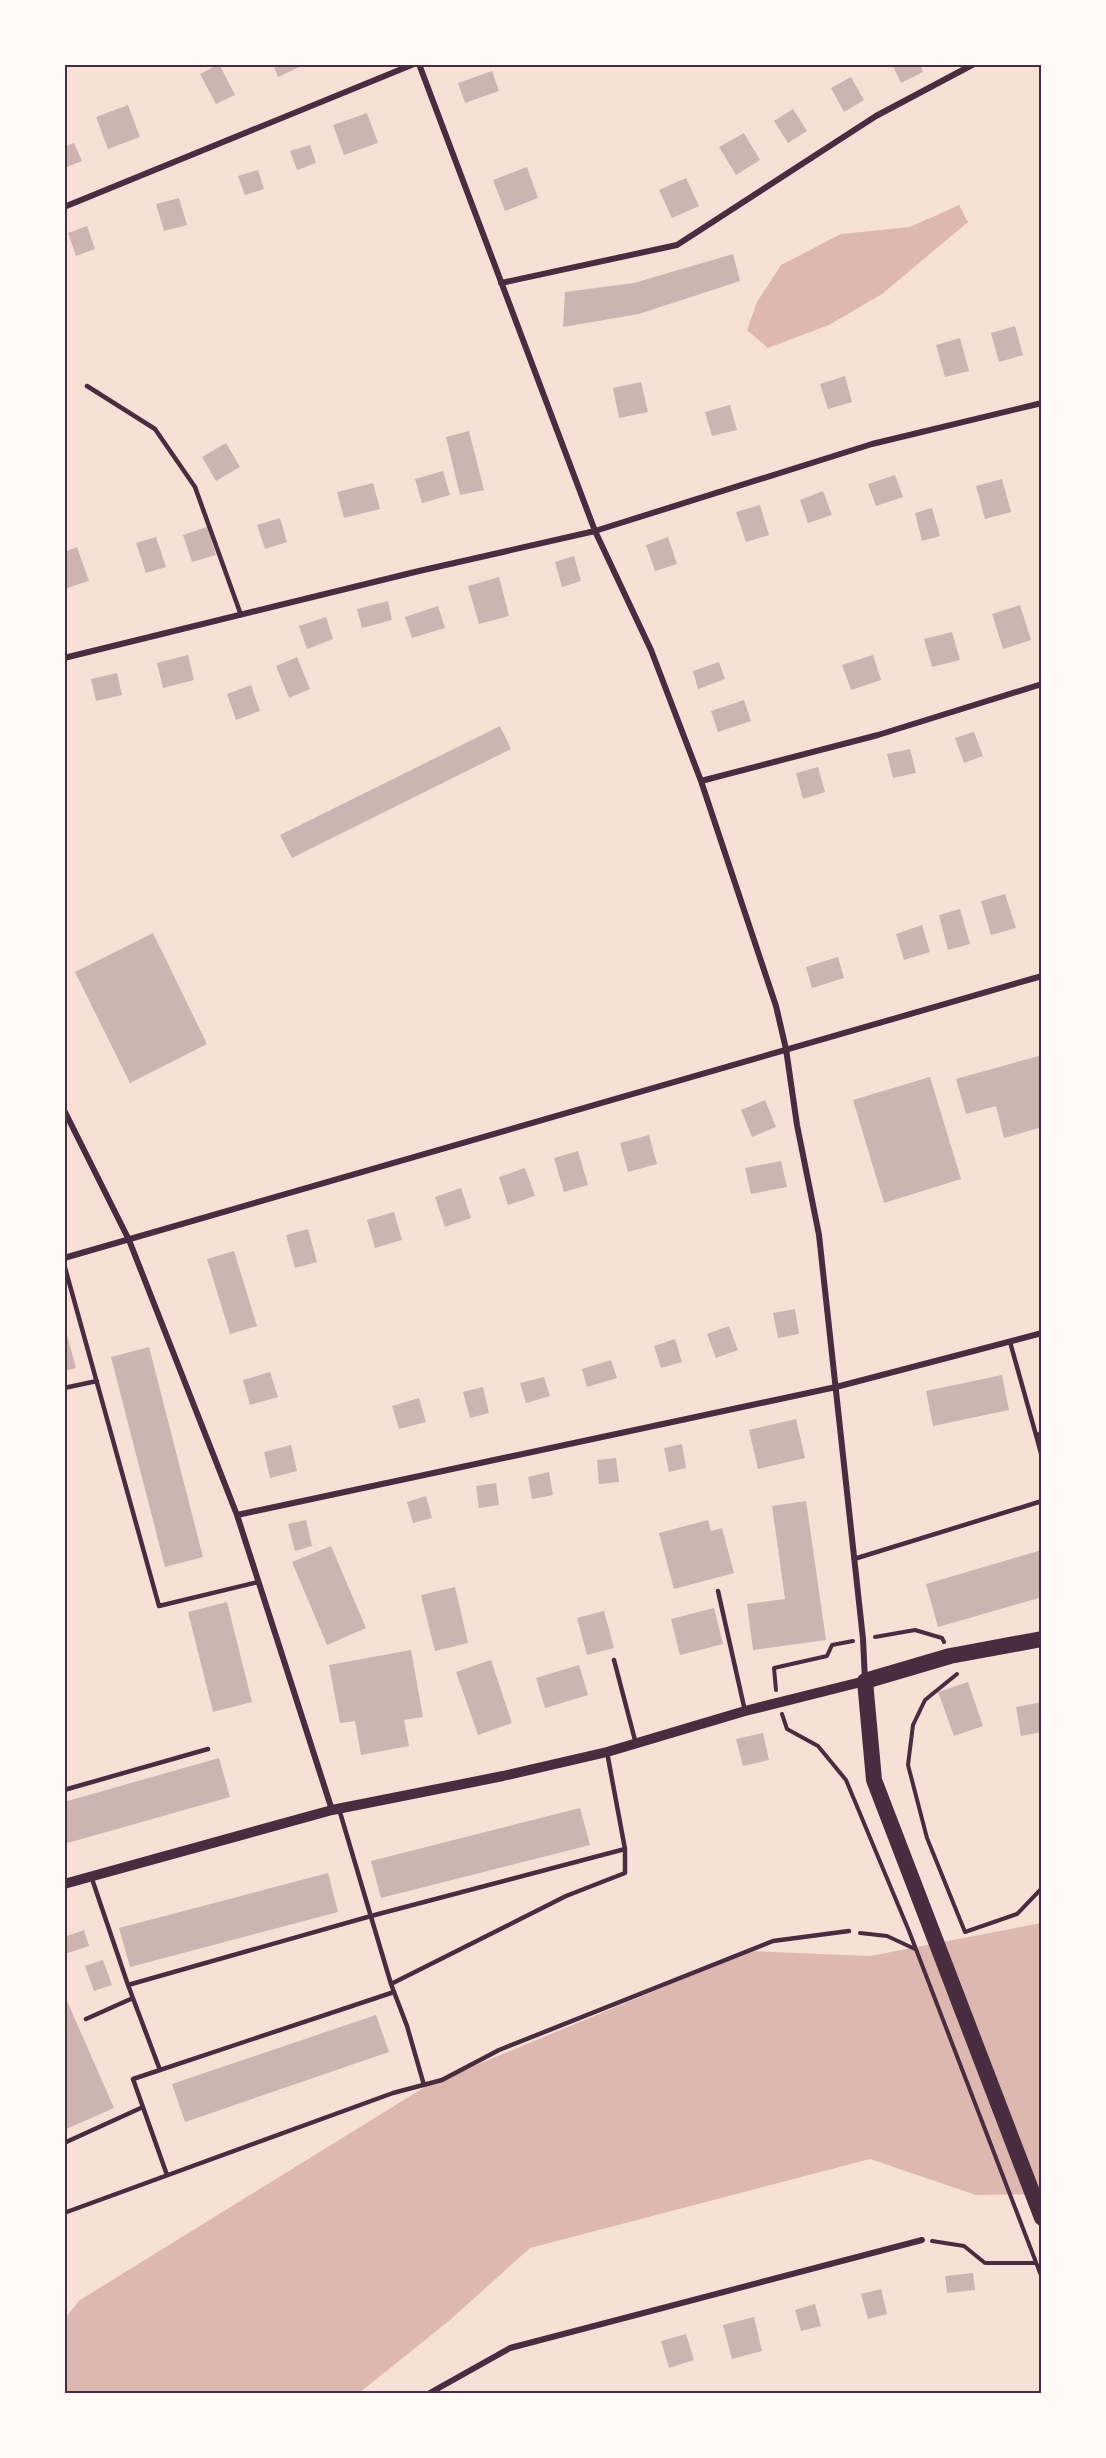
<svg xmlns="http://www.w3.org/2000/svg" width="1106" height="2458" viewBox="0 0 1106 2458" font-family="'Golos Text',sans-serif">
	<rect width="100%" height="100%" fill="#f7e1d7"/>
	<path fill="#dcb8b0" d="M959,205l9,17 -86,72 -53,31 -61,23 -21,-18 10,-28 24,-37 60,-31 69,-7z
		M1041,1923v271l-65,1 -106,-36 -340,89 -80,72 -91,73 -294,1v-76l15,-18 348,-215 323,-134 119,5z"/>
	<path fill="#ccb4b1" d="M219,64l16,31 -19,9 -16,-30z
		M273,64h33l-28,13z
		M892,64h28l3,8 -22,11z
		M492,71l7,20 -34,12 -7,-20z
		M851,77l13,23 -20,12 -13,-24z
		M128,105l12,32 -32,12 -12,-32z
		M793,109l14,22 -19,12 -14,-22z
		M367,113l11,30 -34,12 -11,-30z
		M744,133l16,27 -24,15 -17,-28z
		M74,143l8,18 -18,7v-21z
		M310,145l6,18 -19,7 -7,-19z
		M527,167l11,31 -33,13 -12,-31z
		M258,170l6,19 -19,6 -7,-19z
		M686,178l13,28 -27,12 -13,-28z
		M179,198l8,27 -23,6 -8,-27z
		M87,226l8,23 -19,7 -8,-23z
		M733,254l7,27 -101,33 -76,13 2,-35 69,-9z
		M1015,326l8,29 -24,7 -8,-29z
		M960,338l9,33 -24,6 -9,-32z
		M845,376l7,26 -24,7 -8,-25z
		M641,382l7,30 -29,6 -6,-30z
		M730,405l7,25 -25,6 -7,-24z
		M469,431l15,59 -24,5 -14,-58z
		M226,443l14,24 -24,14 -14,-24z
		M443,471l7,24 -28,8 -7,-24z
		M895,475l8,22 -27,9 -8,-22z
		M1002,479l9,33 -26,7 -9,-33z
		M373,483l7,26 -36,9 -7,-26z
		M823,491l9,24 -24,8 -8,-23z
		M760,505l9,30 -23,7 -10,-30z
		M932,508l8,28 -18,5 -7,-28z
		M280,518l7,24 -22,7 -8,-24z
		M207,527l9,28 -24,7 -9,-27z
		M156,537l10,30 -20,6 -10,-30z
		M668,537l9,27 -22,7 -9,-26z
		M77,547l12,34 -25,8v-37z
		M574,556l7,25 -19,6 -7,-25z
		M499,577l10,39 -30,8 -11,-38z
		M388,601l4,19 -30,8 -5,-19z
		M1020,605l11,35 -28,9 -11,-35z
		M438,606l7,22 -33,10 -7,-21z
		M326,617l7,22 -26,10 -8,-23z
		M952,632l8,28 -28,7 -8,-28z
		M188,655l6,25 -31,8 -6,-25z
		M873,655l8,25 -30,10 -9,-25z
		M297,657l13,32 -21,9 -13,-32z
		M719,662l6,17 -27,10 -5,-18z
		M117,673l5,22 -26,6 -5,-22z
		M251,685l9,26 -24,9 -9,-26z
		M744,700l7,21 -33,11 -7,-21z
		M500,726l11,23 -219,109 -12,-23z
		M974,732l9,24 -19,7 -9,-25z
		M910,749l6,24 -23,5 -6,-24z
		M818,767l7,25 -22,7 -7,-26z
		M1005,894l11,34 -25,7 -10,-34z
		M960,909l10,35 -22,6 -9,-35z
		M922,925l8,27 -26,8 -8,-26z
		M153,933l54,111 -77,39 -55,-111z
		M838,957l6,21 -32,10 -6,-21z
		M1042,1055v72l-38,11 -8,-32 -30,8 -10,-35z
		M930,1077l31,102 -77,24 -31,-103z
		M765,1100l11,27 -24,10 -11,-27z
		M649,1135l8,29 -29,8 -8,-29z
		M578,1151l10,34 -24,7 -10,-34z
		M781,1161l6,26 -36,7 -6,-26z
		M525,1168l10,28 -27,9 -9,-28z
		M461,1188l10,30 -26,9 -10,-30z
		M394,1212l8,28 -27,8 -8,-28z
		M308,1229l9,33 -22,6 -9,-33z
		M234,1251l23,75 -27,8 -23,-75z
		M795,1309l4,25 -21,4 -5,-25z
		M729,1326l9,24 -22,8 -9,-24z
		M66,1331l10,37 -12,3v-39z
		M675,1339l7,23 -21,6 -7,-22z
		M149,1347l54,210 -38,10 -54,-210z
		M611,1360l6,18 -30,9 -5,-18z
		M270,1372l8,25 -28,8 -7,-25z
		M1002,1375l7,35 -76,16 -7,-35z
		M544,1377l6,19 -24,7 -6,-20z
		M483,1387l6,26 -19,5 -7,-26z
		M419,1398l7,24 -27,7 -7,-23z
		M796,1419l9,39 -47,11 -9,-39z
		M682,1444l4,24 -17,4 -5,-24z
		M291,1445l6,26 -27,7 -6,-26z
		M616,1458l3,24 -20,2 -2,-24z
		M549,1472l4,23 -21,4 -4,-22z
		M496,1483l3,22 -20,3 -3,-22z
		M426,1496l6,22 -19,5 -6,-21z
		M806,1501l20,139 -73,10 -6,-46 38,-5 -13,-93z
		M306,1520l6,26 -17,5 -7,-27z
		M708,1520l3,11 11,-3 12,45 -60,16 -15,-56z
		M331,1546l35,82 -39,17 -35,-83z
		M1042,1550v47l-104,30 -12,-43z
		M455,1587l13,56 -33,8 -14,-56z
		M227,1602l25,100 -39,10 -25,-100z
		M714,1608l9,36 -43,11 -9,-36z
		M604,1611l10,37 -27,7 -10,-37z
		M411,1650l12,67 -19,3 5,26 -48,9 -6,-34 -15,2 -11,-58z
		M491,1660l21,63 -34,12 -22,-63z
		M579,1665l9,30 -43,13 -9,-30z
		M968,1682l15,44 -29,10 -16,-44z
		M1042,1702v30l-21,4 -5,-29z
		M763,1733l6,27 -26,6 -7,-27z
		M219,1758l11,39 -166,47v-42z
		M580,1808l10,37 -209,53 -10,-37z
		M328,1873l10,39 -208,55 -11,-39z
		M84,1930l5,16 -24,8 -1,-17z
		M103,1960l9,25 -18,6 -9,-25z
		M64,1994l50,114 -50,22z
		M376,2015l13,37 -204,70 -13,-38z
		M973,2273l2,17 -28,3 -2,-17z
		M881,2289l6,25 -19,5 -7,-25z
		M815,2304l6,22 -20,5 -6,-21z
		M754,2317l8,34 -30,8 -9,-34z
		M686,2334l8,26 -25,8 -8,-27z"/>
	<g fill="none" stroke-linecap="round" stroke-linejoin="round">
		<path stroke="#4a2c40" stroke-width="4" d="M875,1637l40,-7 27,8 2,4
			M957,1674l-32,26 -12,25 -5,40 19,73 38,94 52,-18 25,-26
			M776,1690l-2,-22 53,-12 5,-11 21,-4
			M782,1714l5,15 31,17 28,34 63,151 133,347
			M860,1933l27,3 28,13
			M932,2241l32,5 21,17h51"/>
		<path stroke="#4a2c40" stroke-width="4.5" d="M87,386l68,43 40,58 46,128
			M64,1264l95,342 99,-24
			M1010,1342l26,93 6,-1
			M64,1388l33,-7
			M1036,1435l6,22
			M854,1559l188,-58
			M718,1591l27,120
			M614,1660l22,84
			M64,1790l144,-41
			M339,1809l52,175
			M91,1876l37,109
			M86,2019l47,-21
			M160,2070l-32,-85 243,-69 254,-67
			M424,2085l-17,-59 -16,-42 175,-88 59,-23v-24l-18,-97
			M64,2143l79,-36
			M167,2175l-34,-96 261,-87
			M64,2213l329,-120 49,-13 57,-30 274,-109 76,-10"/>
		<path stroke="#4a2c40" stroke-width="6" d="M419,64l176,467 56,119 50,131 75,225 10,43 11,76 22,110 44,404 2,41
			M64,207l350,-143
			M501,283l176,-38 199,-129 98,-52
			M64,658l355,-87 176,-40 277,-87 170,-41
			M701,781l177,-46 164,-51
			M64,1110l65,130 108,275 95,295
			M64,1258l978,-282
			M237,1515l599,-128 206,-54
			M428,2394l82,-46 412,-108"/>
		<path stroke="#4a2c40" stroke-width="10" d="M64,1884l268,-74 171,-34 104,-24 138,-41 120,-30"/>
		<path stroke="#4a2c40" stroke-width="16" d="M1042,1639l-92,17 -85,25 9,99 168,438"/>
	</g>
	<rect width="1106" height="2458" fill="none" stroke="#fffaf5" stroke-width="132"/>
	<rect x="66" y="66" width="974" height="2326" fill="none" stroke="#4a2c40" stroke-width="2"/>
</svg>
